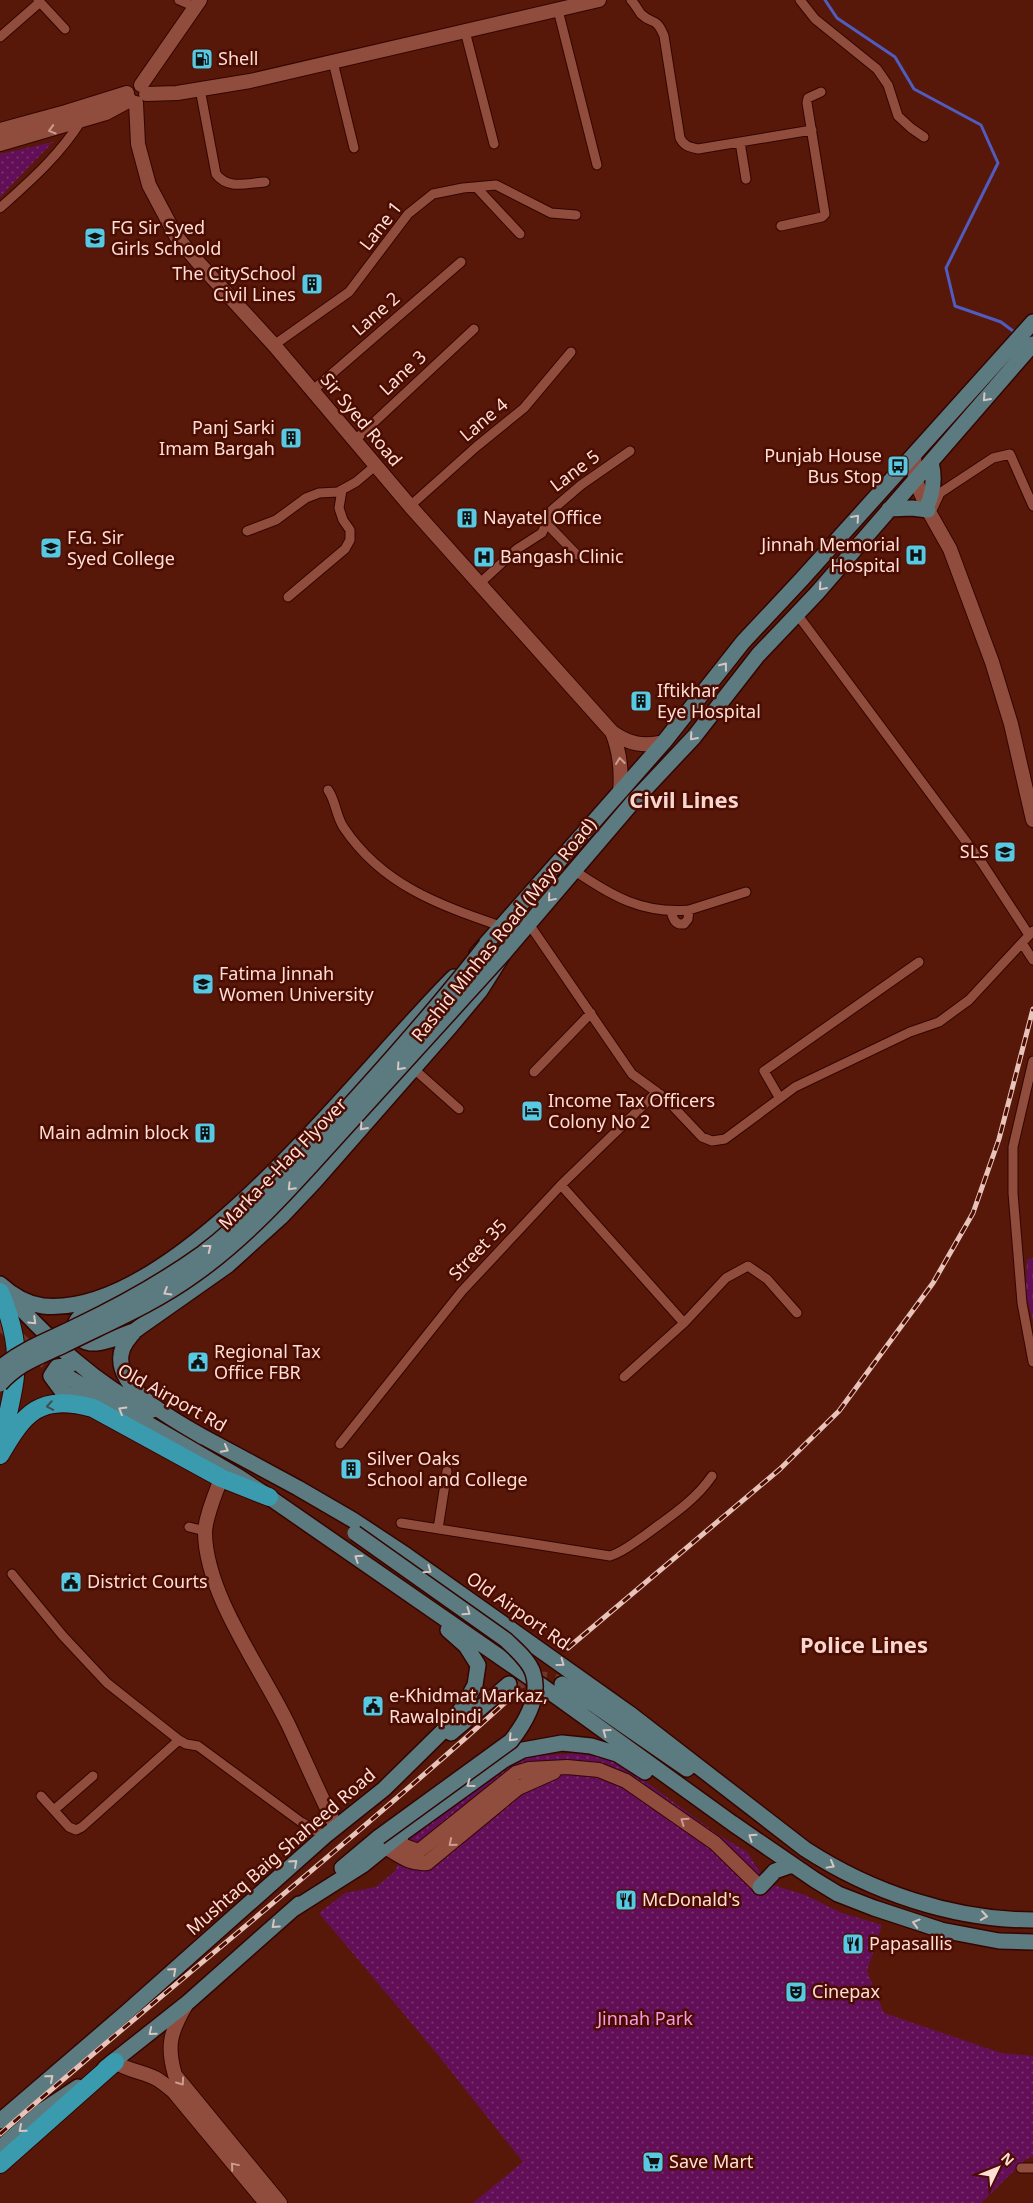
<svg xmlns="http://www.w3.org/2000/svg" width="1033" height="2203" viewBox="0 0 1033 2203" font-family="'Noto Sans',sans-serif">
	<defs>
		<pattern id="cemetery-stones" width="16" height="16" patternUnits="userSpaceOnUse" patternTransform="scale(1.25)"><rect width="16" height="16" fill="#630f58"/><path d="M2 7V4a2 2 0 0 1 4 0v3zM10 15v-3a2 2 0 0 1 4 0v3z" fill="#7a326f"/></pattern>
		<pattern id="park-dots" width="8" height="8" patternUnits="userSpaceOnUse" patternTransform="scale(1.25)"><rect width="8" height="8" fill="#630f58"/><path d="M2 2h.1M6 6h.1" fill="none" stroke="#7a326f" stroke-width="1.8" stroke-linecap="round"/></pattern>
	</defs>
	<rect width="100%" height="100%" fill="#57180a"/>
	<path fill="url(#cemetery-stones)" d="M1033,1258v64l-7,-28 1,-35z"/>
	<path fill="url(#park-dots)" d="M53,142l-53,55v-43z
		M580,1753l39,9 98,72 30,18 20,31 38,12 37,18 40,12 -15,46 17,42 117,40 32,3v101l-7,2 -45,44h-508l50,-41 -89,-112 -115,-137 26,-20 31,-6 19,-16 13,-30 90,-72 23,-12z"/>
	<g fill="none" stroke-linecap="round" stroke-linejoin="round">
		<path stroke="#505cbf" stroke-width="3" d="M825,0l12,18 58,39 19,32 67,36 17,38 -52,105 9,38 46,16 16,12"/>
		<path stroke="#703629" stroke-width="15" stroke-dasharray="15 8" stroke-linecap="butt" d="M0,1322l29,27 34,25
			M509,1684c19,-6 34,-8 53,0"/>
		<g stroke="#330500" stroke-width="11">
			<path id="street" d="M38,0l27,29
				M179,0l16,7
				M631,0c4,4 7,10 10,14 11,11 15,2 23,22l16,102c4,8 9,9 18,11l114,-19
				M800,0l15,19 62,50 11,16 10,31 13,12 13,9
				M558,10l39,155
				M465,31l29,113
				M0,37l40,-35
				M333,62l21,86
				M200,89l16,85c12,16 31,9 49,8
				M740,142l6,37
				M477,188l43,46
				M0,208c30,-27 59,-52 81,-87
				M781,226l41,-9 3,-3 -18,-111 1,-5 13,-6
				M274,345l75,-53 59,-78 25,-20 30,-6 33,-3 55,28 25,2
				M312,391l149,-129
				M354,441l120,-112
				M410,506l66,-59 48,-39 47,-56
				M933,508l7,-15 12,-8 41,-27 17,-4 23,52
				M546,523l31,32
				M247,531l29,-11 30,-22 13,-5 19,-1 18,-10 19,-16
				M479,584l38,-35 25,-16 10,-23 29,-25 49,-34
				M288,597l57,-48 5,-9v-10l-7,-10 -4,-12 3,-18
				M797,614l185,249 47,72
				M328,790c8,11 8,27 16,38 39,58 96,77 159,99
				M575,871c37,25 67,43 114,39l-1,9 -4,5c-9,1 -11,-5 -13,-13
				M689,910l57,-18
				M529,924l103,150 33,24 37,39 10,4 13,-2 70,-52 115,-55 29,-10 30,-22 64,-69
				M1022,943l11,17
				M1033,1061l-20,86v46l9,110 11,59
				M414,1069l45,40
				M534,1072l57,-59
				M779,1097l-15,-26 155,-109
				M561,1185l123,138
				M624,1377l60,-54 42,-45 22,-12 19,13 30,34
				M340,1444l122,-153 99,-106 95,-92
				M401,1523l209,33c13,-4 22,-12 34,-20 25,-19 50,-34 68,-60
				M189,1527l16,4
				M438,1529l9,-58
				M12,1574l51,62 44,47 72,57 7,4 12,2 103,76 24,14
				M41,1796l28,31 7,3 6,-3 97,-87
				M54,1810l39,-34
				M1021,2168h12"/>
		</g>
		<g stroke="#330500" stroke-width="16">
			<path id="secondary" d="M141,85l59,-85
				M146,94l31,-1 73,-12 349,-81
				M136,103l2,41 11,41 27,51 21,25 77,84 136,161 202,226c17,12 31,15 52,10
				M0,130l66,-18 61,-19
				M0,144l106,-31 24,-13
				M914,454l1,25 13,31 22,39 42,113 19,62 22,96
				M612,732c8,20 10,39 8,60
				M221,1478c-5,15 -16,39 -16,55 1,62 56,135 83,191 16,34 31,69 48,103
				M400,1835l2,10 17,6 97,-78 13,-4 38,-2 32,3 27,11 89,62 45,44
				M385,1847c14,8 25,18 42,16l91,-75 36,-16
				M186,2005c-15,26 -20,40 -11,70l105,128
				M115,2062c13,9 27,9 42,17 5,3 11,8 16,12l93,112"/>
		</g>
		<g stroke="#330500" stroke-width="18">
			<path id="primary" d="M927,506c7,-15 8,-28 4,-44
				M889,509l23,-1 16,2
				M477,954l187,-212 79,-100 59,-63 231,-257
				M0,1284c12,11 26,20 43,22 135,13 321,-241 411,-329
				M10,1297c41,44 86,88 140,114
				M102,1300c-10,7 -35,20 -25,35 3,4 8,7 13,8 15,1 32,-8 46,-13
				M70,1365l-13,2 -6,9 11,15 25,14
				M63,1374l176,103 30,20 273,189 190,137 83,57 23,14 36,14 67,22 58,11 34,1
				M196,1433l102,55 55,32 53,35 223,158 176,136c66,43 148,71 228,71
				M203,1437c-25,-15 -87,-46 -82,-82 1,-10 9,-19 16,-26l91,-64 53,-48 34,-36 134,-153 31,-37 24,-38 128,-150 62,-66 64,-82 59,-62 216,-249
				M562,1684l34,22 91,63
				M451,1733l58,-49
				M342,1868l37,-31
				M760,1887l15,-16 17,-6
				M292,1910l71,-45 37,-30 104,-75 19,-10 39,-7 29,3 26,8 28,18
				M105,2068l81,-64 113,-100
				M0,2121l127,-109 198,-176 59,-47 64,-63 15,-19 12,-22 3,-20 -12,-19 -18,-16
				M0,2148l42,-37 36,-24"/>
		</g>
		<g stroke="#330500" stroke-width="20">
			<path id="highway" d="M0,1292c6,14 11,29 14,45 7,36 -6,73 -13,108
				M0,1455c25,-43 39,-61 93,-47l128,70 48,19
				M0,2164l115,-102"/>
		</g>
		<use href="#street" stroke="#904c3c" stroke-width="9"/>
		<use href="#secondary" stroke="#904c3c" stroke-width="14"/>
		<use href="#primary" stroke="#5c7b81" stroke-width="15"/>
		<use href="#highway" stroke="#3a9baf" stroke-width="18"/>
		<g stroke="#e8c3ba" stroke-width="5">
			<path id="rail" d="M568,1648l212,-179 59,-58 94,-128 40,-70 26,-74 34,-130
				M0,2134c168,-147 345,-286 510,-436"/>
		</g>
		<use href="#rail" stroke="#4b0c01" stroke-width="3" stroke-dasharray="9" stroke-linecap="butt"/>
		<g stroke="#330500" stroke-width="18" stroke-linecap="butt">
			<path id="primary-bridge" d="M0,1368c24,-20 52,-29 79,-43 44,-21 85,-44 124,-72 51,-39 93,-88 136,-136 51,-56 101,-112 147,-172
				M0,1384c20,-22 39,-27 64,-39 44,-22 90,-41 130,-70 58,-41 104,-95 152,-148 52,-58 105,-116 158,-174
				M355,1533l151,107c9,9 23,20 27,33 8,24 -8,50 -22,68l-132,96"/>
		</g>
		<use href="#primary-bridge" stroke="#5c7b81" stroke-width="15"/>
	</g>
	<defs><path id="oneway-chevron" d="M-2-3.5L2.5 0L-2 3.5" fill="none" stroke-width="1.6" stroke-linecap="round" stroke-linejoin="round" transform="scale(1.25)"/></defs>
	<g stroke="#cd9c91">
		<use href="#oneway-chevron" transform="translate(52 130) rotate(164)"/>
		<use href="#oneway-chevron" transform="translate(620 761) rotate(-97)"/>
		<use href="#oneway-chevron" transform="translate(684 1821) rotate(-145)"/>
		<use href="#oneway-chevron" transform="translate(452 1843) rotate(140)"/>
		<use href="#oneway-chevron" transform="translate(181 2082) rotate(54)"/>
		<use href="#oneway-chevron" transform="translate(234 2166) rotate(-130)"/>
	</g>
	<g stroke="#d6c5c1">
		<use href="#oneway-chevron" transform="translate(986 398) rotate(132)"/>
		<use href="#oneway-chevron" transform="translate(856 518) rotate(-49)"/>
		<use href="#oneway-chevron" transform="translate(822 587) rotate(131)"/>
		<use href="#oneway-chevron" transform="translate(724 666) rotate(-52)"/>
		<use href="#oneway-chevron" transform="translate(693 737) rotate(131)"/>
		<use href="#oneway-chevron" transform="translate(551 898) rotate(130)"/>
		<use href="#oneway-chevron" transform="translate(400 1067) rotate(132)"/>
		<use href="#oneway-chevron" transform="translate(363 1127) rotate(132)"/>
		<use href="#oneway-chevron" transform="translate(291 1187) rotate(134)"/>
		<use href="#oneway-chevron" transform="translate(208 1248) rotate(-38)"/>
		<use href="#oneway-chevron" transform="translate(167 1292) rotate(149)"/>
		<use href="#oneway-chevron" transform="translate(33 1321) rotate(44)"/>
		<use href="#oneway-chevron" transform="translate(122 1410) rotate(-149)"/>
		<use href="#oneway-chevron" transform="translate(225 1449) rotate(28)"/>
		<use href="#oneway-chevron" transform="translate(358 1558) rotate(-146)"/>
		<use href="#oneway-chevron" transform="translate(428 1570) rotate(35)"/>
		<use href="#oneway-chevron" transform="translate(467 1612) rotate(35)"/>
		<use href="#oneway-chevron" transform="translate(561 1663) rotate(36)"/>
		<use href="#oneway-chevron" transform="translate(606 1732) rotate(-144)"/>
		<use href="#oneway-chevron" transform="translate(512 1738) rotate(133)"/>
		<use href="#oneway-chevron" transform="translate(470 1784) rotate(144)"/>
		<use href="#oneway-chevron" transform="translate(752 1837) rotate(-145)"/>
		<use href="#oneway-chevron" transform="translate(294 1863) rotate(-42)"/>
		<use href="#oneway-chevron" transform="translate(831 1865) rotate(29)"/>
		<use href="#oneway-chevron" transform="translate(984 1916) rotate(8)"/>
		<use href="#oneway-chevron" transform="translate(916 1923) rotate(-164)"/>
		<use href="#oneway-chevron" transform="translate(275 1925) rotate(138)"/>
		<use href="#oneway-chevron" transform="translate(173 1971) rotate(-42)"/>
		<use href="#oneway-chevron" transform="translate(152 2032) rotate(141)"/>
		<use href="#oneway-chevron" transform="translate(50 2078) rotate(-41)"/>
		<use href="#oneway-chevron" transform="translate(22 2129) rotate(139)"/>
	</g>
	<use stroke="#434c4f" href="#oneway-chevron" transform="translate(50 1406) rotate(170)"/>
	<defs>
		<g id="fuel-square" transform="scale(1.125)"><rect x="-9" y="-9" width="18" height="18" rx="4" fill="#57c9e2" stroke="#4b0c01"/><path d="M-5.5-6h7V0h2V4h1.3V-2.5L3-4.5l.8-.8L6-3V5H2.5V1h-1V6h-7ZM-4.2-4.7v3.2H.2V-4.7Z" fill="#111"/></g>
		<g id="school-square" transform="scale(1.125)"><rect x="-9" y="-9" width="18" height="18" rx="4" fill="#57c9e2" stroke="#4b0c01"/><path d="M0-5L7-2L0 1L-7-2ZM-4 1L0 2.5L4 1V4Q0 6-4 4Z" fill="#111"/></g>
		<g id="building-square" transform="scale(1.125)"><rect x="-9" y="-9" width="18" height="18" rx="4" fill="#57c9e2" stroke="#4b0c01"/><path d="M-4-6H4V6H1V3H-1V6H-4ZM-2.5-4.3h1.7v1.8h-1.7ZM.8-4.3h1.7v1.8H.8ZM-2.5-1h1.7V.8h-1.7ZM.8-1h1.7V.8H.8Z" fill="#111"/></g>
		<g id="bus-square" transform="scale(1.125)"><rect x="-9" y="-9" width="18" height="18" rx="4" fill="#57c9e2" stroke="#4b0c01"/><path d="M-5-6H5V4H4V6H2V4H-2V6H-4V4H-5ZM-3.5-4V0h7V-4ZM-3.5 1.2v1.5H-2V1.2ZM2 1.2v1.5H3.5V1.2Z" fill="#111"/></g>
		<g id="university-square" transform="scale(1.125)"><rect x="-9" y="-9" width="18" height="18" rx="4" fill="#57c9e2" stroke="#4b0c01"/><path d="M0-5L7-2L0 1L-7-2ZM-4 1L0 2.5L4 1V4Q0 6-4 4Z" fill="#111"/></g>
		<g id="hospital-square" transform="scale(1.125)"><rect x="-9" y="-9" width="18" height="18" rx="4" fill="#57c9e2" stroke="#4b0c01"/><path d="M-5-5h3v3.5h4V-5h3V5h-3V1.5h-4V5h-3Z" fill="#111"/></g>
		<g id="hotel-square" transform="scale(1.125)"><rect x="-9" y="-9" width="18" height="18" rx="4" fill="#57c9e2" stroke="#4b0c01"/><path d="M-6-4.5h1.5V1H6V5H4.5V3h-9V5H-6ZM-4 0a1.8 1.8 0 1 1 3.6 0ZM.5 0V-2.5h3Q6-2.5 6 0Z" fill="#111"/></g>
		<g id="civic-square" transform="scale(1.125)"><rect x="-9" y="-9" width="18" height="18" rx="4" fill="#57c9e2" stroke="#4b0c01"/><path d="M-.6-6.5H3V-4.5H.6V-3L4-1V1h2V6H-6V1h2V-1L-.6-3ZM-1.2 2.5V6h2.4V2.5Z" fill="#111"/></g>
		<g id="restaurant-square" transform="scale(1.125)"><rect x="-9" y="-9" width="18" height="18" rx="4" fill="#57c9e2" stroke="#4b0c01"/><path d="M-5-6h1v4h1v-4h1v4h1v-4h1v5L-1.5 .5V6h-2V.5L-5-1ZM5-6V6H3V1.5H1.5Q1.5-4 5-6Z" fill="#111"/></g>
		<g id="theatre-square" transform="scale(1.125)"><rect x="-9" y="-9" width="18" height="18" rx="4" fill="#57c9e2" stroke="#4b0c01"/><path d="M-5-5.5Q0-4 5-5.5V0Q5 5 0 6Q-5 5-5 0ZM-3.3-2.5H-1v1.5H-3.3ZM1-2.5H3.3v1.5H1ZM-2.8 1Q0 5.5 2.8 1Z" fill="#111"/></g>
		<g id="supermarket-square" transform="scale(1.125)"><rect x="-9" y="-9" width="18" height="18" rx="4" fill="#57c9e2" stroke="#4b0c01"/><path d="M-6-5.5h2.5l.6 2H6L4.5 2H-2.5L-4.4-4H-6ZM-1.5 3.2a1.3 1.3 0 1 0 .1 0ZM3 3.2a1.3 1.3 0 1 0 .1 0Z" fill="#111"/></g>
	</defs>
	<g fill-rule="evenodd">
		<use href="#fuel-square" x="202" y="59"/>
		<use href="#school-square" x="95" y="238"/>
		<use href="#building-square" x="312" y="284"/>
		<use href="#building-square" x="291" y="438"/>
		<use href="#bus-square" x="898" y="466"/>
		<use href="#building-square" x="467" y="518"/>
		<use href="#university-square" x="51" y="548"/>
		<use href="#hospital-square" x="916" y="555"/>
		<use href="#hospital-square" x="484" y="557"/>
		<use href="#building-square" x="641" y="701"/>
		<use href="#school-square" x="1005" y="852"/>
		<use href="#university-square" x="203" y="984"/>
		<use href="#hotel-square" x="532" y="1111"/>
		<use href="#building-square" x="205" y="1133"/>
		<use href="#civic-square" x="198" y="1362"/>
		<use href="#building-square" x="351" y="1469"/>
		<use href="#civic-square" x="71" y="1582"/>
		<use href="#civic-square" x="373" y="1706"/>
		<use href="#restaurant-square" x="626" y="1900"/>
		<use href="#restaurant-square" x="853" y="1944"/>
		<use href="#theatre-square" x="796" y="1992"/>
		<use href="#supermarket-square" x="653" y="2162"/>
	</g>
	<g text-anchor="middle" stroke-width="5" stroke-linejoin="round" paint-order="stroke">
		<g font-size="18" fill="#ffded6" stroke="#4b0c01" text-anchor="start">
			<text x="218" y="65">Shell</text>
			<text x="111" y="234">FG Sir Syed<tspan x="111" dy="21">Girls Schoold</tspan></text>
			<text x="296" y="280" text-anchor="end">The CitySchool<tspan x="296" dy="21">Civil Lines</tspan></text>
			<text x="275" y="434" text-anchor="end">Panj Sarki<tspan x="275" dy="21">Imam Bargah</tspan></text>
			<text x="882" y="462" text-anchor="end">Punjab House<tspan x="882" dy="21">Bus Stop</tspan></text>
			<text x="483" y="524">Nayatel Office</text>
			<text x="67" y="544">F.G. Sir<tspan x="67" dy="21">Syed College</tspan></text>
			<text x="900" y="551" text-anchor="end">Jinnah Memorial<tspan x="900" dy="21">Hospital</tspan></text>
			<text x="500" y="563">Bangash Clinic</text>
			<text x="657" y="697">Iftikhar<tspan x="657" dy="21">Eye Hospital</tspan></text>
			<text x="989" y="858" text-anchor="end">SLS</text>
			<text x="219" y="980">Fatima Jinnah<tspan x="219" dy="21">Women University</tspan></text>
			<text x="548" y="1107">Income Tax Officers<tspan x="548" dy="21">Colony No 2</tspan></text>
			<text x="189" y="1139" text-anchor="end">Main admin block</text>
			<text x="214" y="1358">Regional Tax<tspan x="214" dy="21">Office FBR</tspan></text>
			<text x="367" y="1465">Silver Oaks<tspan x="367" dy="21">School and College</tspan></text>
			<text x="87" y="1588">District Courts</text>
			<text x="389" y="1702">e-Khidmat Markaz,<tspan x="389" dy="21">Rawalpindi</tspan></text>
			<text x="642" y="1906">McDonald's</text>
			<text x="869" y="1950">Papasallis</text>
			<text x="812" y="1998">Cinepax</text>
			<text x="669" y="2168">Save Mart</text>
		</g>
		<g font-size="18" fill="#ffded6" stroke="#4b0c01">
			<text transform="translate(381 226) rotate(-52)" y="6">Lane 1</text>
			<text transform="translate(376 314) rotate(-41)" y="6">Lane 2</text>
			<text transform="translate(403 373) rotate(-43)" y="6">Lane 3</text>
			<text transform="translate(361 420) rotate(50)" y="6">Sir Syed Road</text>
			<text transform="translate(484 420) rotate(-40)" y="6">Lane 4</text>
			<text transform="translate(575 471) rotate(-37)" y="6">Lane 5</text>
			<text transform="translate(504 930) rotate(-51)" y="6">Rashid Minhas Road (Mayo Road)</text>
			<text transform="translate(283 1164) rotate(-46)" y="6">Marka-e-Haq Flyover</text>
			<text transform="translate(478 1250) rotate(-47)" y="6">Street 35</text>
			<text transform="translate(172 1398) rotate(29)" y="6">Old Airport Rd</text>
			<text transform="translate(518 1611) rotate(35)" y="6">Old Airport Rd</text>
			<text transform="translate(281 1852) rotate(-41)" y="6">Mushtaq Baig Shaheed Road</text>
		</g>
		<g font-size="18" fill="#f899e5" stroke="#4b0c01">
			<text x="645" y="2025">Jinnah Park</text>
		</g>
		<g font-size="22" font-weight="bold" fill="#f8d7cf" stroke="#4b0c01">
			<text x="684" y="808">Civil Lines</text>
			<text x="864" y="1653">Police Lines</text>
		</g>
	</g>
	<g transform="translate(998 2168) rotate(47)" stroke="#4b0c01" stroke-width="4" paint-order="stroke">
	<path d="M0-4L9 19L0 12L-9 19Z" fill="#ffded6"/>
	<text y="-8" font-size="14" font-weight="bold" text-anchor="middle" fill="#ffded6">N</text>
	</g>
</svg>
